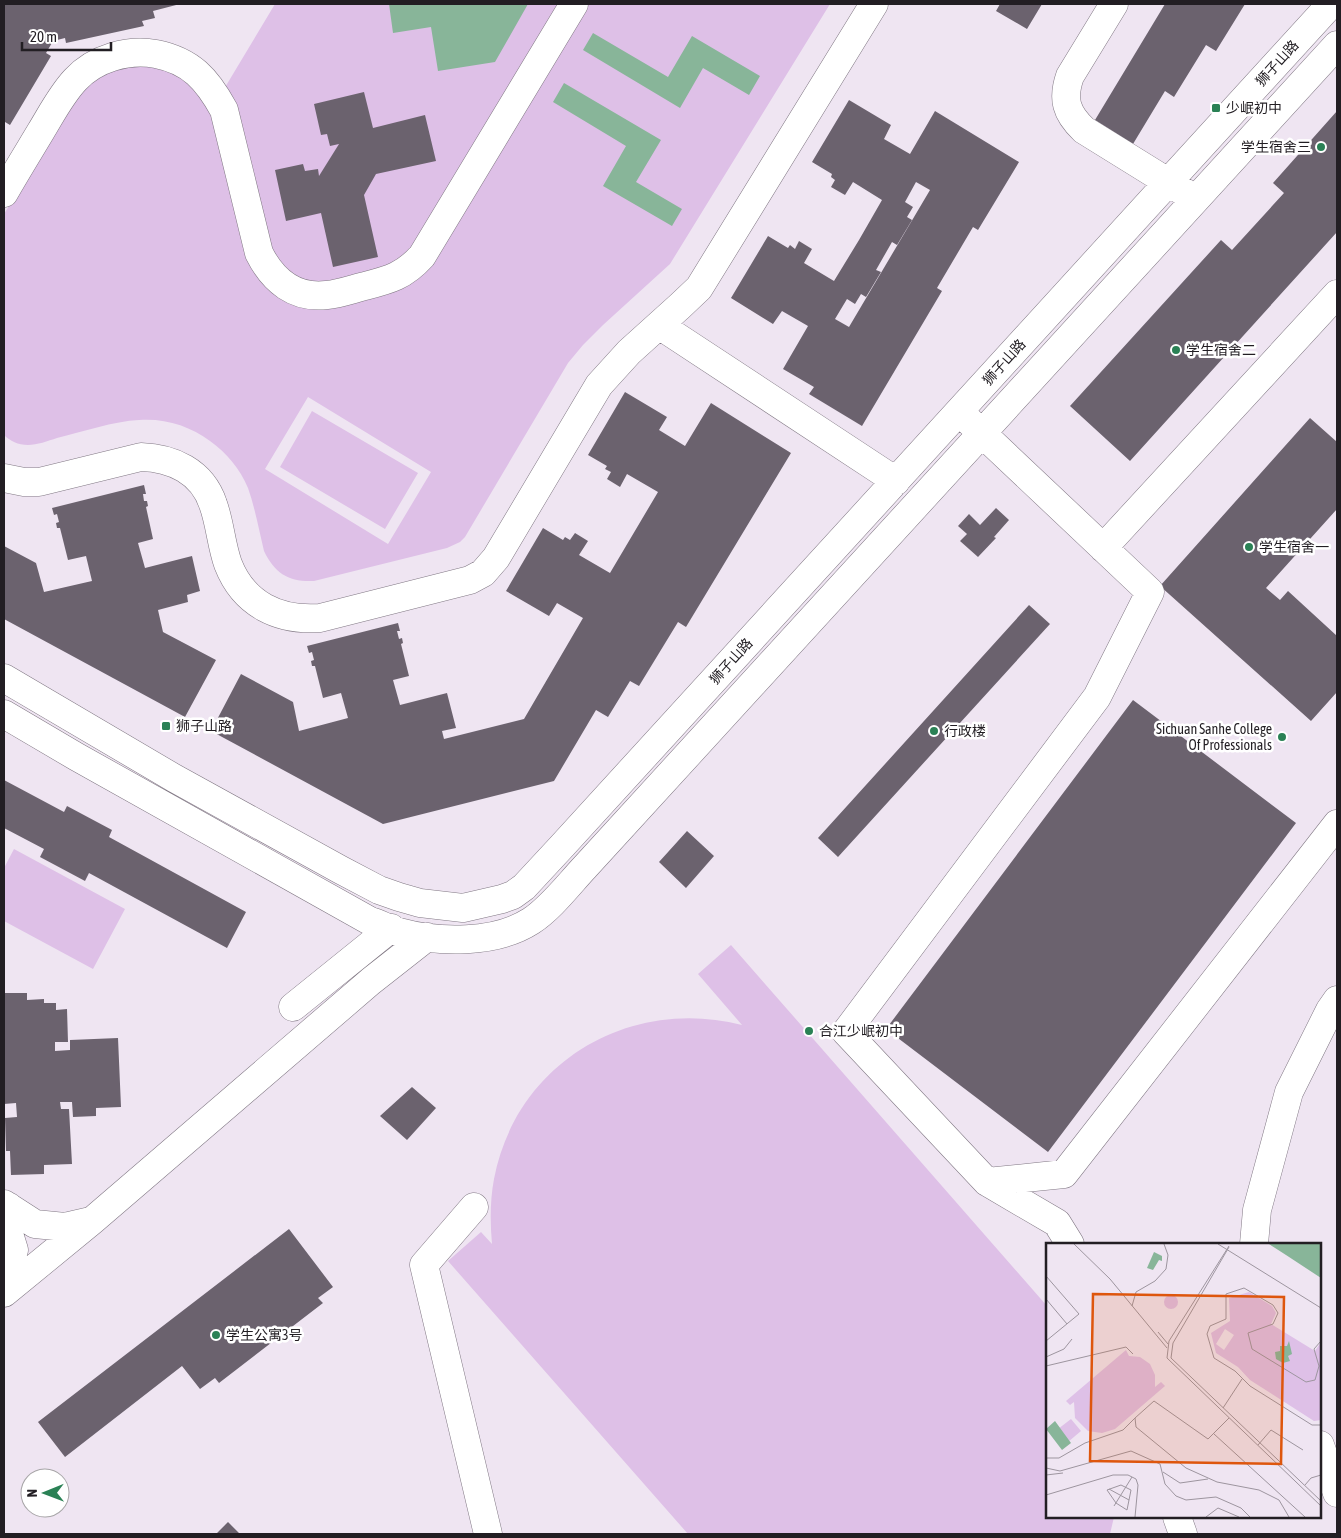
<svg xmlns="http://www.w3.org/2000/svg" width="1341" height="1538" viewBox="0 0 1341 1538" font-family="'Asap Condensed','Noto Sans SC',sans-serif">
	<rect width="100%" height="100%" fill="#efe5f2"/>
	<path fill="#dec0e7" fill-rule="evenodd" d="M275,4h555l-160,260 -67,61 -20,20 -15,18 -103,174 -5,5 -13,6 -133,33c-25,1 -39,-7 -50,-30 -5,-21 -9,-43 -16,-63 -8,-19 -21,-35 -38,-47 -20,-15 -45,-23 -71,-21 -25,1 -57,12 -82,18 -9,3 -20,7 -29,7 -10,0 -18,-4 -24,-10v-221l69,-114 11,-14 29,-18 35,-4 32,10 32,35zM308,397l123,75 -43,72 -123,-75z
		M312,411l106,62 -33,56 -105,-62z
		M14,849l111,60 -32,60 -89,-48v-53z
		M731,945l316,361v211h67l-4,17h-422l-240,-273 33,-29 11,12c-2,-22 -2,-44 2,-65 22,-116 135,-183 248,-154l-44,-51z"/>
	<path fill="#88b599" d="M389,4h139l-33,58 -57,9 -7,-44 -38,6z
		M593,33l75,44 24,-41 68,40 -11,19 -46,-27 -23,40 -97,-58z
		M564,83l97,57 -25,42 46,27 -10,17 -69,-40 23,-40 -73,-44z"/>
	<path fill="#6b626e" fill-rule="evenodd" d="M4,4h176l-27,7 2,7 -13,3 2,5 -78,17 -1,-5 -12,3 -7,12 5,3 -41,69 -5,-3 -1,3z
		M1000,4h42l-15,25 -31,-18z
		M1165,4h80l-29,47 -10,-6 -32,52 -9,-6 -32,53 -38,-24z
		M364,92l9,36 52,-13 11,46 -60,13 -12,21 14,62 -45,10 -12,-54 -35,8 -11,-51 28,-6 2,7 13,-2 1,7 20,-32 -9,2 -3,-12 -6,1 -7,-31z
		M849,100l42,25 -7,14 26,15 25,-43 84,51 -41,68 -5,-3 -36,61 5,3 -80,135 -53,-32 5,-7 -31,-18 25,-43 -26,-15 -9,13 -42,-26 37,-62 20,12 2,-3 5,4 4,-8 13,8 -8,14 30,18 25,-41 23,-40 -29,-18 -8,13 -14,-8 4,-7 -4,-3 1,-3 -20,-12zM916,182l14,8 -81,137 -14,-8 12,-20 8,5 6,-10 5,3 15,-25 -5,-2 16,-28 5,3 15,-25 -5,-3 6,-10 -8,-5z
		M1337,111v121l-207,229 -60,-55 151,-166 11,10 52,-57 -11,-10z
		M625,392l42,25 -8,13 26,16 26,-43 80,50 -105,174 -8,-5 -39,64 -9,-5 -22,36 -12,-7 -42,71 -171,43 -172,-93 30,-57 52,28 6,29 49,-13 -7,-25 -18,5 -8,-32h-3l-1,-5 3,-1 -2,-8 -3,1 -2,-7 91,-23 2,8h-3l2,8 3,-1 1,5 -2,1 8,32 -16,4 7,25 47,-12 9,35 -14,3 2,8 80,-20 59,-101 -26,-15 -8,13 -43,-25 37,-63 20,12 2,-3 5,3 5,-7 13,8 -9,14 31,18 48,-81 -31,-18 -7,13 -13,-8 4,-7 -6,-3 2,-3 -19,-11z
		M1310,418l27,24v67l-71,79 14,12 8,-9 49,45v56l-26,29 -151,-135z
		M144,485l2,9h-3l1,7h3l1,5 -2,1 7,32 -15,4 7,25 47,-12 8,35 -13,4 1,7 -30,8 5,22 53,28 -31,57 -181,-98v-73l32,17 8,29 48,-11 -6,-25 -18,4 -8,-32h-3l-1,-5 3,-1 -2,-8 -3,1 -2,-7z
		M996,508l13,12 -15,17 2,1 -18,19 -18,-16 7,-7 -9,-8 11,-12 11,11z
		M1029,605l21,19 -212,233 -20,-19z
		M1133,700l163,123 -248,329 -162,-123z
		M4,780l60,32 3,-6 45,24 -3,7 137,75 -19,36 -138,-75 -4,8 -45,-24 4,-8 -40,-21z
		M687,831l27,25 -28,32 -27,-26z
		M4,993h23v7l17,-1v4h12v7l11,-1 1,33h-13v9l15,-1v-10l48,-2 3,69 -25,1v8l-23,1 -1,-15h-12l1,7h8l3,55 -28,1v9l-33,1 -1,-24h-4l-1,-33 12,-1 -1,-14 -12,1z
		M412,1087l24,21 -29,32 -27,-24z
		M289,1229l44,58 -15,11 5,5 -104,80 -4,-5 -15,11 -18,-23 -117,91 -27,-35z
		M228,1522l12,12h-24z"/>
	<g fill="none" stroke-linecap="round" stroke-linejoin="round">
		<g stroke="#817884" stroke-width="29">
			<path id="minor" d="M1114,4l-44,72c-8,23 -4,37 14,54l100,62
				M4,193c12,-21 25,-42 37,-62 11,-18 20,-36 34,-51 20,-22 53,-31 81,-26 35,7 51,25 68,56l35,143c14,28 36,46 68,42 11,-1 23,-5 34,-8 27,-7 42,-10 61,-31l152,-252
				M659,325l237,156
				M969,421l181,171 -53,105 -251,335 141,150 77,-8 273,-350
				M4,478l20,4h15l102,-25c31,1 61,14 72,47 7,19 8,40 15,60 16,41 51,57 92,54l150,-38 13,-7 13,-15 103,-173 30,-33 51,-46 19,-18 175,-284
				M1103,548l234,-254
				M4,678l170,100 167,92 38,20 20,7 21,6 43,5 39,-9 11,-4 11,-8 39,-42 768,-841
				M4,714l73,43 293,164c10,3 19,8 29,11 40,11 96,12 132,-11 20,-13 38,-37 54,-54l752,-822
				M293,1007l98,-79
				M987,1182l70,41 13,21
				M4,1204l31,20 30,3 26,-6
				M474,1207l-50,58 64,269
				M1254,1244l3,-34 32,-118 41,-82 7,-10
				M4,1282l10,-32 -7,-23 2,-20
				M4,1293l89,-73 278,-239 56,-44
				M1320,1445l17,48
				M1177,1517l6,17"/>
		</g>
		<use href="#minor" stroke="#fff" stroke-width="28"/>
	</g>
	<g fill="#2a8155" stroke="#fff" stroke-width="2">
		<rect x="1211" y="103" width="10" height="10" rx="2.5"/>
		<circle cx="1321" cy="147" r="5"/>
		<circle cx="1176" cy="350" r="5"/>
		<circle cx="1249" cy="547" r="5"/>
		<rect x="161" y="721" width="10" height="10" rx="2.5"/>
		<circle cx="934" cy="731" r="5"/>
		<circle cx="1282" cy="737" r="5"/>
		<circle cx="809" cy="1031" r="5"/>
		<circle cx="216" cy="1335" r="5"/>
	</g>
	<g text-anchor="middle" stroke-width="5" stroke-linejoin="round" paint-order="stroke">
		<g font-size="14" fill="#221e23" stroke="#fff">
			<text transform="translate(1277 63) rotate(-48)" y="5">狮子山路</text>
			<text transform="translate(1004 362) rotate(-48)" y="5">狮子山路</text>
			<text transform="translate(731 661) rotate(-48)" y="5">狮子山路</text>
		</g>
		<g font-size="14" fill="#221e23" stroke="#fff" text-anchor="start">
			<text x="1226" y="113">少岷初中</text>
			<text x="1311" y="152" text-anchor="end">学生宿舍三</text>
			<text x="1186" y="355">学生宿舍二</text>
			<text x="1259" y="552">学生宿舍一</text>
			<text x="176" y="731">狮子山路</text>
			<text x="1272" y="734" text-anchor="end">Sichuan Sanhe College<tspan x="1272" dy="16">Of Professionals</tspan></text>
			<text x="944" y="736">行政楼</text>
			<text x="819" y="1036">合江少岷初中</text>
			<text x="226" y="1340">学生公寓3号</text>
		</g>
	</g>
	<g transform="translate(1046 1243)">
		<rect width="275" height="275" fill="#efe5f2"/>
		<path d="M203,49l23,14 4,7 -5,11 44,27 6,-9v78l-7,1 -64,-41 -12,-13 -22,-14 -5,-20 19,-12 -1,-23zM179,86l9,6 -10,15 -8,-6zM118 59a7 7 0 1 1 14 0a7 7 0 1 1-14 0ZM80,107l3,6 11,1 10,7 5,11v12l6,-5 4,4 -50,43 -13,4 -14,-2 -13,-13 -1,-16 -4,3 -4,-4zM25,176l10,12 -13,11 -10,-13z" fill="#dec0e7" fill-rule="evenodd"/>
		<path d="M223,1h52v34l-35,-23zM108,9l8,4v5l-3,-1 -6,10 -6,-2zM243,98l3,13 -4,2 2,5 -7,2 -7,-4 -1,-7 5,-1v-5h7zM9,178l16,22 -9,7 -16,-21z" fill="#88b599"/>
		<path fill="none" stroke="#9d959f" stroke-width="1" d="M28,1l36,35 57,69M172,1l103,64M183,3l-60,95 -2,17 154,148M183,4l-56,96 -2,15 150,143M0,33l33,38 -33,27M0,56l21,25M86,63l4,-14 19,-11 11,-12 2,-14 -4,-11M112,89l10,12M275,98l-7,8 5,17 -4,14 -9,2 -54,-33 -4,-16 25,-9 5,-11 -5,-8 -29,-17 -18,6v25l-16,7 -3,8 7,24 21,13 15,15 62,39h9M0,114l18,-8 8,-10M0,123l80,-19 7,7M177,165l19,-29M183,175l-21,21 -54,-38 -19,17 1,9 50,41 31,14 42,8 20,10 10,17M168,191l91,83M212,202l13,-15 32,20M0,215h13l26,-15 38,-13 12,-12M0,225l14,3 71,-20 29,13 5,20 11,12 10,4 30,-3 25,11 9,9M117,229l17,11 28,-4M0,232l17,-2M75,242l10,5 -4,20 -11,-7 -9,-13zM259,242l6,-7 10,-3M63,246l20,11M0,252l67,-20h15l8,4 2,6 -3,32M68,263l18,-29M160,274l12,-9 21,9"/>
		<path fill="#de560d" fill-opacity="0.15" stroke="#de560d" stroke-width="2.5" d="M47,51l191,3 -3,167 -191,-3z"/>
		<rect width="275" height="275" fill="none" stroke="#221e23" stroke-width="2.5"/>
	</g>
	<rect width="1341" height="1538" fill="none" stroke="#221e23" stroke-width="10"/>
	<g transform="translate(45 1493) rotate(269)"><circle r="24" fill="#ffffff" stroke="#a7a5a7"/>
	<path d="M0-4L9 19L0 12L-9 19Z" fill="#2a8155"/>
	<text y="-8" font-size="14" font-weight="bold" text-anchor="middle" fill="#221e23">N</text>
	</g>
	<path d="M22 42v8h89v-8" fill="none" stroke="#221e23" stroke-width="2.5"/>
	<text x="30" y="42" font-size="15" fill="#221e23" stroke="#ffffff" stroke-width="4" paint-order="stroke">20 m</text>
</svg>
